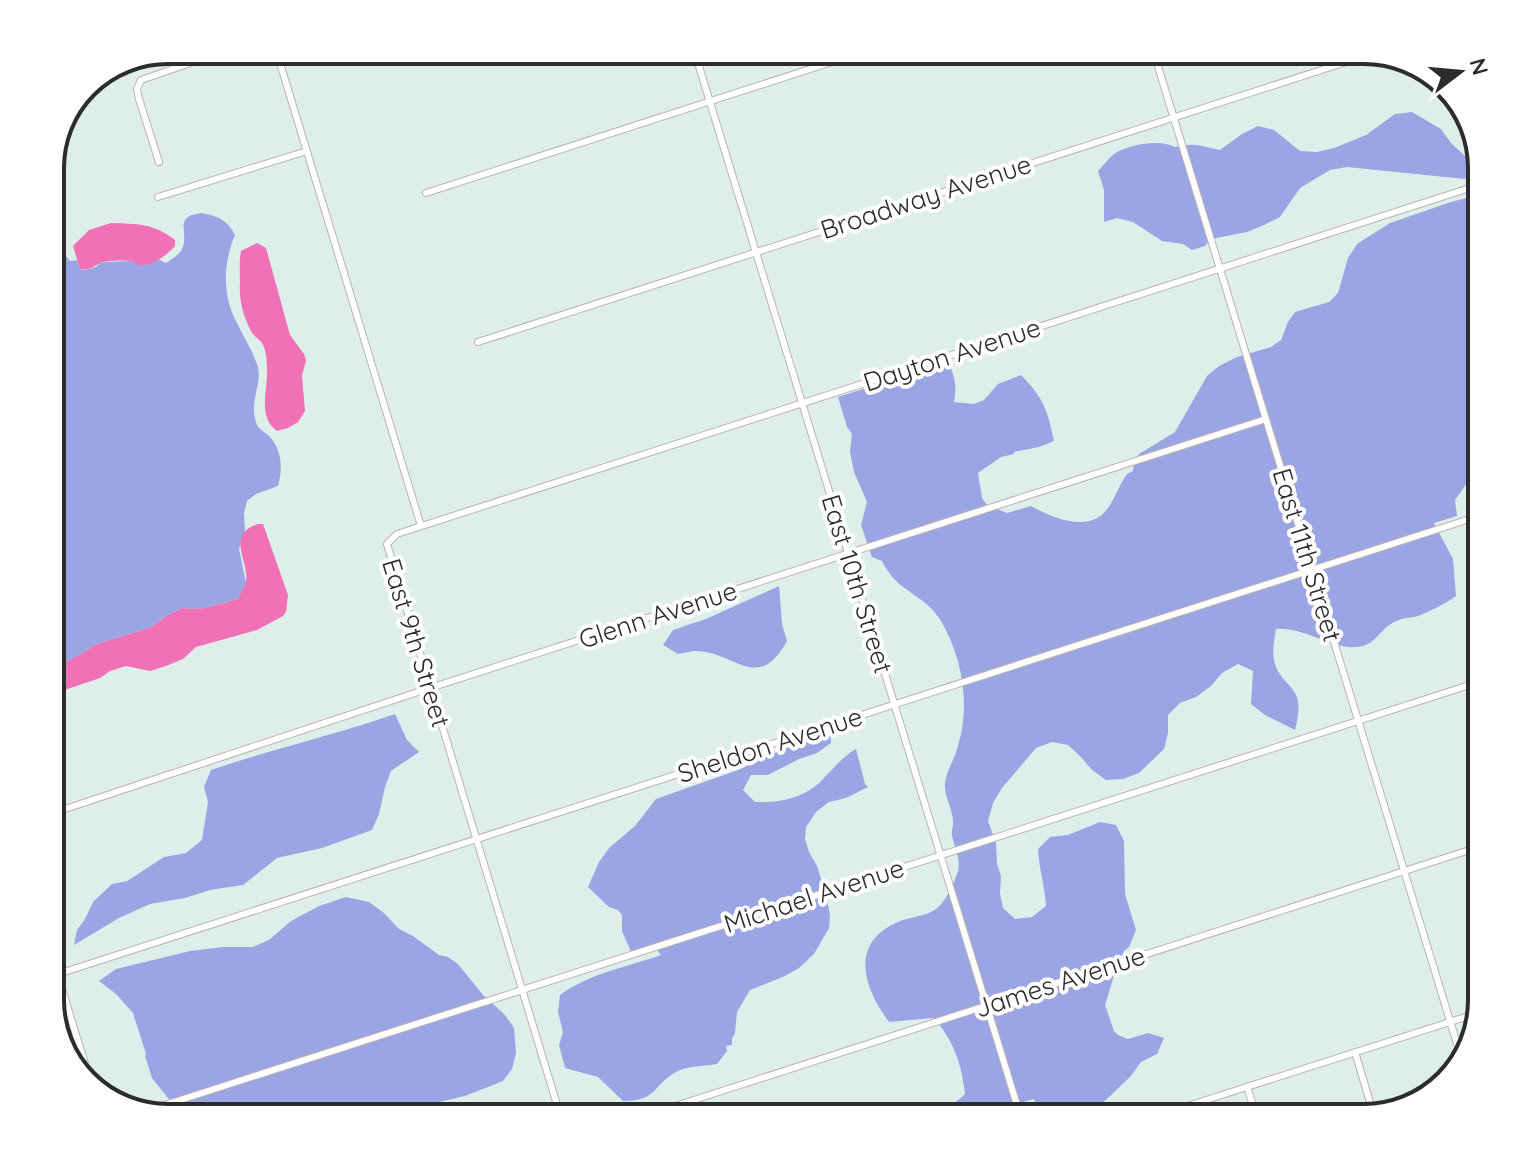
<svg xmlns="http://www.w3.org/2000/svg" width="1532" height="1168" viewBox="0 0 1532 1168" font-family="Quicksand,sans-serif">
	<rect width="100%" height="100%" fill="#deeeea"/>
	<path fill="#9aa6e4" d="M1412,112l29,17 10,14 26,24 -12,12 -118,-12 -17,3 -30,18 -20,29 -16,8 -17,7 -36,7 -6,7 -13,4 -9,-6 -21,-3 -29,-19 -16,-4 -13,4v-32l-6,-19c6,-6 12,-15 19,-19 15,-8 43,-13 58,-5 20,-5 26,-1 45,3l22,-16 16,-8 16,4 26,21 17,1 17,-4 32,-13 29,-21z
		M1482,194v268l-27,38 2,16 -23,7 19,36 3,37c-6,5 -31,18 -38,20 -9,2 -16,2 -24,6 -20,12 -18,27 -46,25 -25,-3 -46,-20 -72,-18 -2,13 -5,25 0,38 4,11 13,16 19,26 6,10 3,25 0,37l-30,-15 -14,-11 2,-33 -15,-7 -16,9 -11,13 -15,11 -16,6 -12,12v18l-4,16 -25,24 -16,6 -17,1 -14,-10 -11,-13 -13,-12 -16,-3 -16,6 -34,40 -9,15 -5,18 8,22 1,21 4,12 -1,18 3,14 12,11 17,-2 14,-11c-1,-19 -7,-37 -8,-57l12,-12 18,-2 32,-13 16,3 8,16 1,53 11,36 -7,17 -5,4 -4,17 -6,8 -9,29 9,26 4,4 10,4 20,-6 16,5 -7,16 -16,8 -11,15 -43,41h-46l-7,-19 -53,15v4h-56c17,-4 27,-12 40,-24 -3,-29 -12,-56 -32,-76l-44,4c-26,-35 -40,-79 9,-100 11,-5 24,-5 35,-11 12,-6 21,-28 25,-40 3,-13 -4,-24 -6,-36 -1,-4 1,-7 1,-11 1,-11 -7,-24 -8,-35 -1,-15 8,-26 12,-40 14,-42 6,-90 -16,-128 -16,-27 -45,-29 -59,-60l-10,-4 -11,-32 6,-23 -13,-30 -4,-20 2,-18 -5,-7 -9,-30 110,-35c7,14 9,25 6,40l20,2 10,-4 14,-16 23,-9c22,22 27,36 33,66l-15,6 -25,5v2l-13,3 -23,16 4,25 5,7 20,8 24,-7c20,11 53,26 73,7 11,-12 14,-27 23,-39l6,-3 1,-8 5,-9 36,-22 32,-56 12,-10 18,-9 34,-10 10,-7 7,-18 7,-10 34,-10 9,-9 10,-35 9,-14 33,-21 61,-21z
		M201,213c16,3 27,7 34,22 -12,28 -13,61 2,88 7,15 16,28 21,44 4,18 -9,35 -2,55 1,6 7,9 12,13 14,13 15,33 10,51l-22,8 -9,7 -3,12 1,18 -6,18 7,34 -8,16 -33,9 -12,1 -11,-1 -16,8 -14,11 -55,17 -25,15 -22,8v-431l20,25 7,-1 3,9 5,1 11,-3 4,-4 6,-1 23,-1 17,4 12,-6 8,4c6,-4 13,-8 16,-14 8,-17 -10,-32 19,-36z
		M779,586l3,38 5,17c-29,52 -50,12 -90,10 -6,0 -13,2 -19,3l-15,-9 10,-15 33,-11z
		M395,714l12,26 12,12 -28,19 -6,16 -6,27 -7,16 -50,18 -45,10 -34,27 -33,5 -25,8 -35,6 -31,14 -45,27 3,-15 8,-11 8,-17 19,-18 15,-3 37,-24 22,-4 16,-13 6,-38 -4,-15 7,-17c61,-21 124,-35 184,-56z
		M830,732l1,11 -14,10 -18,6 -31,16h-17l-8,15 12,12c25,1 50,-4 67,-22 12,-12 20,-23 34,-31l9,35 3,3 -22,11 -17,4 -13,10 -10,15 -1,12 4,13 8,14 9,29 4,20 -1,13 -15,26 -15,14 -14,8 -35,14 -13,22 -2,21 -3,6v6l-6,1 1,5 -10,13c-13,2 -28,2 -39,7 -26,13 -19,30 -55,30l-25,-24 -33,-9 -6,-23 4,-13 -5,-20 2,-17c30,-22 67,-28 101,-40l-8,-10 -22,7 -9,-21v-16l-4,-5 -9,-3 -21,-20 11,-25 10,-14 26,-22 21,-27 82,-29 60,-28z
		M346,897l23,5 15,11 15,16 14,7 26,19 9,2 10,7 25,31 22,20 9,13 2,25 -4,16 -9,12 -38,15 -39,9 -10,7 -1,6h-221l-27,-21 -15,-19 -7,-22 1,-2 -13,-41 -17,-19 -17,-13 17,-12 74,-18 33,-4h30l16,-7 22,-19 28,-15z"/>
	<path fill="#f071b6" d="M111,223c25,1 43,0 64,17v6c-7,8 -22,20 -34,19 -8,0 -3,-3 -12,-4 -3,-1 -22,0 -26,1 -9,3 -12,9 -23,7l-7,-23 16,-16z
		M257,243l9,5 24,87 14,19 2,6 -4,16 3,35 -7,11 -10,6 -11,3c-19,-14 -10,-38 -10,-58 0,-9 0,-22 -5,-30 -4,-5 -10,-8 -12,-14 -8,-16 -11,-30 -10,-48 0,-11 -1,-19 1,-30z
		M258,524h5l25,71 -2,17 -3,4 -26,14 -61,17 -13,12 -17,7 -16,5 -24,-5 -16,5 -10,7 -50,17v-28l22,-8 25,-15 55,-17 14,-11 16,-8 11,1 12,-1 33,-9c2,-5 7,-13 8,-18 3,-21 -21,-46 12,-57z"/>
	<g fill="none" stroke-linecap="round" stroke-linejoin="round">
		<g stroke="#bfb2b2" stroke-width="8">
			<path id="minor" d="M276,50l145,476
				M694,50l327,1068
				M1153,50l309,1010
				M159,162l-20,-63 -2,-10 4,-9 87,-30
				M426,193l443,-143
				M158,197l149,-46
				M478,342l896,-289
				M50,814l380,-126 836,-269
				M50,950l43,140
				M58,974l1424,-459
				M1355,1052l19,64
				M1247,1087l10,31
				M146,1111l1336,-430
				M561,1118l-174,-574 10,-10 1085,-350
				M638,1118l844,-272
				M1150,1118l328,-105"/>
		</g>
		<use href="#minor" stroke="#fff" stroke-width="6"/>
	</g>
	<g text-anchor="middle" stroke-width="8" stroke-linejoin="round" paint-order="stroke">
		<g font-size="26" fill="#2c2c2c" stroke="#fff">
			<text transform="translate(926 197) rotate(-18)" y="9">Broadway Avenue</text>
			<text transform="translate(952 355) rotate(-18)" y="9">Dayton Avenue</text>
			<text transform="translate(1307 555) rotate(73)" y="9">East 11th Street</text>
			<text transform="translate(857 584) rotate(73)" y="9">East 10th Street</text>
			<text transform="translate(658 615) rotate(-18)" y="9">Glenn Avenue</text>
			<text transform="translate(416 643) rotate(73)" y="9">East 9th Street</text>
			<text transform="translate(770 745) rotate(-18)" y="9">Sheldon Avenue</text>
			<text transform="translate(814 896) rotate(-18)" y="9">Michael Avenue</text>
			<text transform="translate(1060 982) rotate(-18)" y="9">James Avenue</text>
		</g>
	</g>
	<path d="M0 0H1532V1168H0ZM168 64H1364A104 104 0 0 1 1468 168V1000A104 104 0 0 1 1364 1104H168A104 104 0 0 1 64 1000V168A104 104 0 0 1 168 64Z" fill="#fff" fill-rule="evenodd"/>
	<path fill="none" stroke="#2c2c2c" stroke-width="4" d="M168 64H1364A104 104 0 0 1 1468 168V1000A104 104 0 0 1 1364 1104H168A104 104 0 0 1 64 1000V168A104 104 0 0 1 168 64Z"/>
	<g transform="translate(1460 72) rotate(74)" stroke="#ffffff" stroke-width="6" paint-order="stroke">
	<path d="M0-6L14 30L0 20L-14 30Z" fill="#2c2c2c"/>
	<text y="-12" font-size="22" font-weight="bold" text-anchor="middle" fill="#2c2c2c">N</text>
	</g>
</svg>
